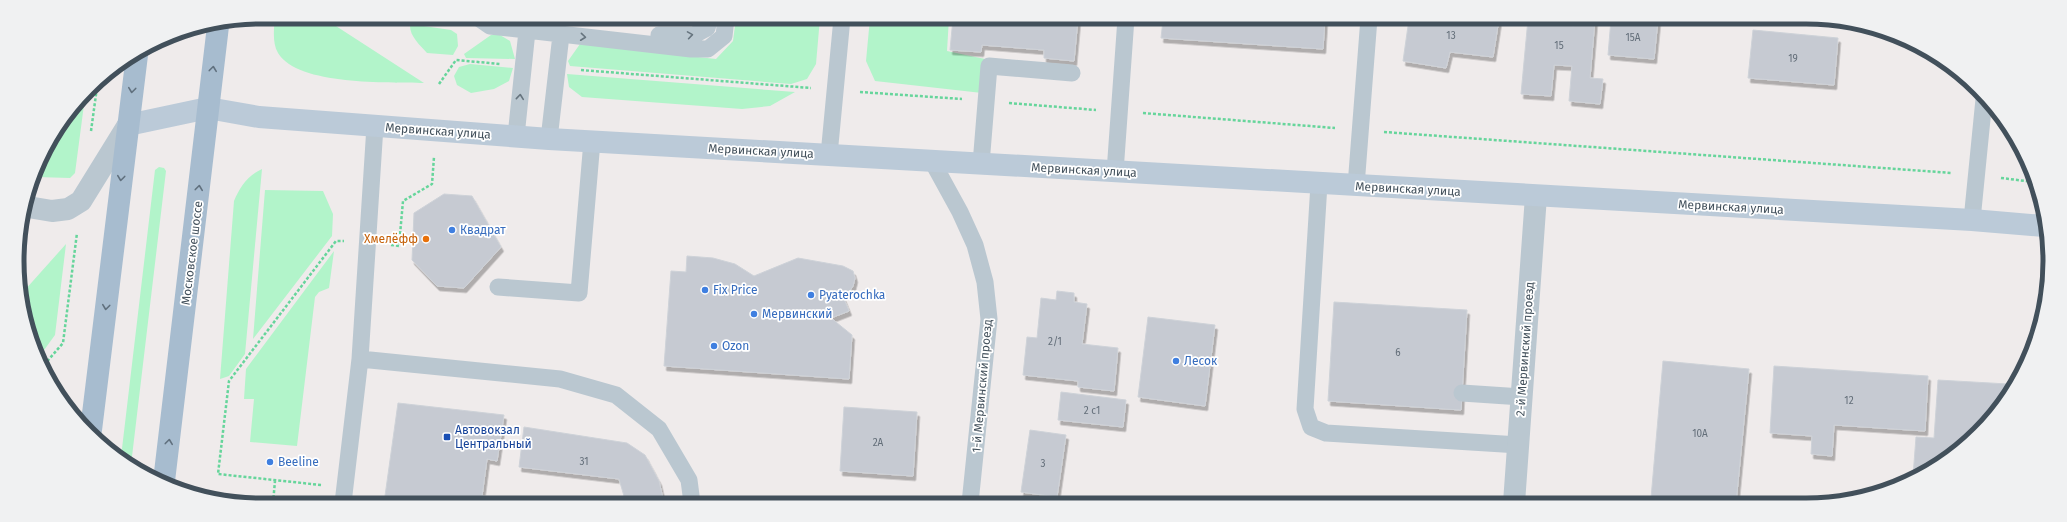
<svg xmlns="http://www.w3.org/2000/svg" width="2067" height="522" viewBox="0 0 2067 522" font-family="'Fira Sans',sans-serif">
	<defs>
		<filter id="shadow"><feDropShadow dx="2.5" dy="4.5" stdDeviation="0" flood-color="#0004"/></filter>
	</defs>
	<rect width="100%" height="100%" fill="#efebeb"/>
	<path fill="#b2f4ca" d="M275,17h47l102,66c-35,-1 -126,3 -146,-30 -6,-10 -4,-25 -3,-36z
		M736,18h84l-4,46 -9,15 -16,5 -221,-18 -2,-5 12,-17 136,15 17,-18z
		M870,18h79l-2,33 38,8 -3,34 -107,-12 -9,-20z
		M410,24l41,6 6,4 1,12 -5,9 -26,-2c-7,-8 -18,-17 -17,-29z
		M491,35h9l10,6 5,18 -49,-1 -2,-4z
		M470,64l43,4 -4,13 -15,8 -23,4 -14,-8 -3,-9 5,-9z
		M567,74l228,18 -25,14 -28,3 -160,-12 -13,-10z
		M85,97l-10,76 -5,5 -34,-1 6,-24z
		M159,167l5,1 2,3 -35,294 -10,-8 34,-287z
		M262,169l-17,185 -16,22 -9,3 14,-178c6,-14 13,-25 28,-32z
		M265,190l58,1 10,23 -1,22 -79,103z
		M66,244l-11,91 -16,22 -9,-18 -6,-48z
		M334,251l-5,37 -10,4 -4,5 -18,149 -47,-4 4,-43h-10l2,-30z"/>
	<path fill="#c6cad2" stroke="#ced2d8" filter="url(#shadow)" d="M953,18h125l-4,43 -30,-3v-8l-62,-5 -1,7 -31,-2z
		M1152,18h173l-2,31 -162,-11 2,-18z
		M1409,19h90l-6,38 -43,-5 -4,16 -43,-7z
		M1528,19h27v5l19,2 1,-7h20l-5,59 13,1 -3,25 -31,-3 3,-35 -18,-1 -3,31 -30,-2z
		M1611,19h47l-4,40 -46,-4z
		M1753,30l85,8 -4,47 -86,-7z
		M444,194l28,2 29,51 -37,41 -27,-2 -25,-26 2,-47z
		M687,256l26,2 22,6 19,12 44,-18 45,8 10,5 2,7 -2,8 -4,6 -7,2 7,17 -18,7 21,17 -3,44 -185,-13 7,-95 15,1z
		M1057,291l17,2v9l13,2 -5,40 36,4 -4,43 -36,-4v-6l-55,-6 4,-38 10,1 4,-40 15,2z
		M1334,302l133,8 -6,100 -133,-9z
		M1148,317l67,8 -10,81 -67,-9z
		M1663,361l86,8 -13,134h-30l-55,-5z
		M1774,366l154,10 -3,55 -91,-6 -2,31 -21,-2 1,-18 -42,-3z
		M1938,380l70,4v9l-30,41 -64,46 -13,4v-8h12l3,-39 18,1z
		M1061,392l65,8 -3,27 -65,-7z
		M398,403l106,12 -7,46 -10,-2 -5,37 53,7h-151z
		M844,407l73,5 -4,64 -73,-5z
		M524,427l103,16 18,12 14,26 5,22h-38l-7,-24 -100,-12z
		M1030,430l36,5 -9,62 -36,-5z"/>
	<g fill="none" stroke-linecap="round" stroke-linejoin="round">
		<path stroke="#66d59b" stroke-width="2.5" stroke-dasharray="3 2" stroke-linecap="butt" d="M581,70l230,18
			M439,84l17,-24 44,4
			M860,92l102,7
			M1009,103l87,7
			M1143,113l192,15
			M91,131l7,-51
			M1384,132l568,41
			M2001,178l33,4
			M391,245l8,1 4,-45 29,-17 2,-27
			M44,365l19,-22 14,-110
			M321,485l-103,-11 11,-93 107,-140h8
			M273,503l2,-22"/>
		<path stroke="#bac7d0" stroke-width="17" d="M477,17l13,9 201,23h17l16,-13 2,-18
			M659,35h35l13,-7 3,-10
			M516,136l11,-105
			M549,139l12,-104
			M829,155l13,-137
			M932,161l28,51 15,33 10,37 4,37 -19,184
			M981,164l8,-98 83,7
			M1115,172l11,-154
			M1319,184l-14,225 6,18 15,6 193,12
			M1356,186l13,-168
			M1972,220l12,-121
			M498,287l81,6 13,-152
			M360,359l200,20 56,16 43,34 30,51 3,23
			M1462,393l60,4
			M343,503l17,-144 15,-233"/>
		<path stroke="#bac7d0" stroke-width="22" d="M28,207l24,4 16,-2 13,-8 47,-76
			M1514,503l22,-307"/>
		<path stroke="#bbcad8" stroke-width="22" d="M128,125l80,-17 51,9 290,22 1423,81 72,6"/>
		<path stroke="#a7bccf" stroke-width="22" d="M91,430l46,-375
			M164,481l54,-455"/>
	</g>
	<defs><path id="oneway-chevron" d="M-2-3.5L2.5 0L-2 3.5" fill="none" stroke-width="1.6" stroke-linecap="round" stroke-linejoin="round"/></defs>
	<g stroke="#66747e">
		<use href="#oneway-chevron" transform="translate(690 35) rotate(-9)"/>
		<use href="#oneway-chevron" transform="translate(583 37) rotate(6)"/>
		<use href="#oneway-chevron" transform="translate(520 97) rotate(-84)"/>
	</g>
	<g stroke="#60707e">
		<use href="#oneway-chevron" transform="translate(213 69) rotate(-83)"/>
		<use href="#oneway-chevron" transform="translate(132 90) rotate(97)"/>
		<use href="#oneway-chevron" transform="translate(121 178) rotate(97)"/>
		<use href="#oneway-chevron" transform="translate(199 188) rotate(-83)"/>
		<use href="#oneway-chevron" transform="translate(106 307) rotate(97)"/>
		<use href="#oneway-chevron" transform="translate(169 442) rotate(-83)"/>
	</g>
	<g fill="#3f7fe0" stroke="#fff" stroke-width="1.5">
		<circle cx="452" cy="230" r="4"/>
		<circle cx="705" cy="290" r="4"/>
		<circle cx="811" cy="295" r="4"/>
		<circle cx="754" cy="314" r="4"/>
		<circle cx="714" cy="346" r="4"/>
		<circle cx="1176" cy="361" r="4"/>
		<circle cx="270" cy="462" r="4"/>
	</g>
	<circle fill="#e8710a" stroke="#fff" stroke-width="1.5" cx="426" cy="239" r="4"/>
	<rect fill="#1a4fb4" stroke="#fff" stroke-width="1.5" x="443" y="433" width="8" height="8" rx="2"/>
	<g text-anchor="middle" stroke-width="3.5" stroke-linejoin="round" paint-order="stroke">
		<g font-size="10" fill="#636e79">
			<text x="1451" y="39">13</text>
			<text x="1633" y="41">15А</text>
			<text x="1559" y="49">15</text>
			<text x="1793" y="62">19</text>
			<text x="1055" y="345">2/1</text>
			<text x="1398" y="356">6</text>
			<text x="1849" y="404">12</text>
			<text x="1092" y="414">2 с1</text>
			<text x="1700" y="437">10А</text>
			<text x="878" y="446">2А</text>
			<text x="584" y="465">31</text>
			<text x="1043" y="467">3</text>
		</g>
		<g font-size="12" fill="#42505b" stroke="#fff">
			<text transform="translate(438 131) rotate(4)" y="4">Мервинская улица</text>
			<text transform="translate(761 151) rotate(3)" y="4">Мервинская улица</text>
			<text transform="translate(1084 170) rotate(3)" y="4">Мервинская улица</text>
			<text transform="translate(1408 189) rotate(3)" y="4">Мервинская улица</text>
			<text transform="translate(1731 207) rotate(3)" y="4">Мервинская улица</text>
			<text transform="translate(192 253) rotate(-83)" y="4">Московское шоссе</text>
			<text transform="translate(1525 349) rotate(-86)" y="4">2-й Мервинский проезд</text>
			<text transform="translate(982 386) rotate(-85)" y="4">1-й Мервинский проезд</text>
		</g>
		<g font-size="12" fill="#366cbe" stroke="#fff" text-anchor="start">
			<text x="460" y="234">Квадрат</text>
			<text x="713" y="294">Fix Price</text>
			<text x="819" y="299">Pyaterochka</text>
			<text x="762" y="318">Мервинский</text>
			<text x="722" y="350">Ozon</text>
			<text x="1184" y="365">Лесок</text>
			<text x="278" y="466">Beeline</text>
		</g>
		<g font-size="12" fill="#c56008" stroke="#fff" text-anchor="end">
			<text x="418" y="243">Хмелёфф</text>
		</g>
		<g font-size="12" fill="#164399" stroke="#fff" text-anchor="start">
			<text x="455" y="434">Автовокзал<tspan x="455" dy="14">Центральный</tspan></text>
		</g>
	</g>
	<path d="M0 0H2067V522H0ZM261 24H1806A237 237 0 0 1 2043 261V261A237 237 0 0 1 1806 498H261A237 237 0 0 1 24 261V261A237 237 0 0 1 261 24Z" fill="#f0f1f2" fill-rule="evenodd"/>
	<path fill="none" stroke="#42505b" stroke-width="5" d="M261 24H1806A237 237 0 0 1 2043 261V261A237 237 0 0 1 1806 498H261A237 237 0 0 1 24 261V261A237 237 0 0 1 261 24Z"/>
</svg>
